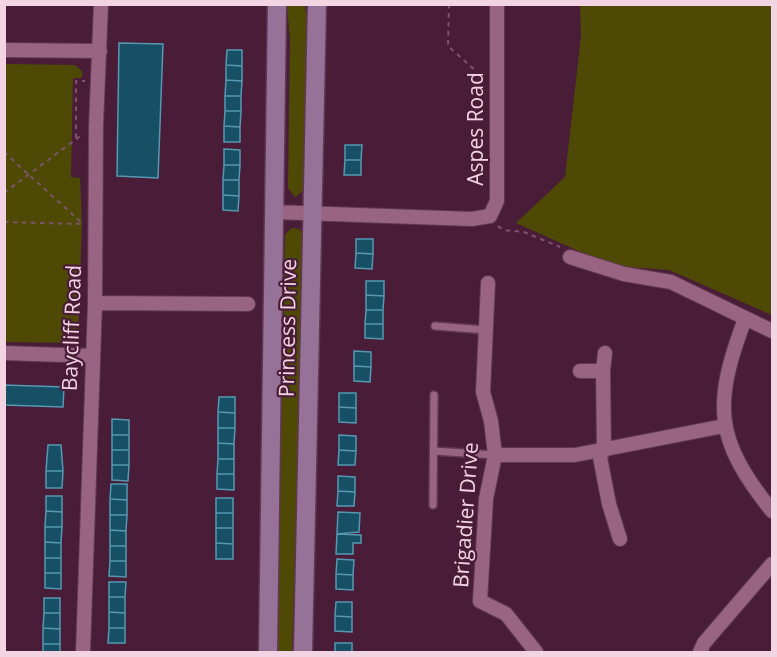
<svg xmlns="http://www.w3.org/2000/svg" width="777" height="657" viewBox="0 0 777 657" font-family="'Open Sans',sans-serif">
	<rect width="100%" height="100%" fill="#491c37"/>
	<path fill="#4e4a05" d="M287,5h18l3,30 -4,155 -9,7 -7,-9 2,-147z
		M580,5h192v310l-103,-45 -57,-4 -96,-43 49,-46 16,-141z
		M5,64l70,1 7,6v7h-9l-2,99 9,1 2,45 -4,112 -8,8 -65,-1z
		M291,228l9,1 4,10 -12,413h-15l8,-417z"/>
	<path fill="#175064" stroke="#5698b2" stroke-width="1.5" d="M119,43l44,1 -5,134 -41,-2z
		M227,50h15v16l-16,-1z
		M226,65l16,1v15l-16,-1z
		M226,80l16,1 -1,15h-16z
		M225,96h16v15h-16z
		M225,111h16l-1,16 -16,-1z
		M224,126l16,1v15h-16z
		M345,145h17l-1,15h-16z
		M224,149l16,1v15h-16z
		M345,160h16v15h-17z
		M224,165h16l-1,15h-16z
		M223,180h16v16l-16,-1z
		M223,195l16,1 -1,15 -15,-1z
		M356,239h17v15l-17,-1z
		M356,253l17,1 -1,15 -17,-1z
		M366,281h18v15l-18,-1z
		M366,295l18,1 -1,14h-17z
		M366,310h17v14h-18z
		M365,324h18v15l-18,-1z
		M354,351l17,1v15l-17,-1z
		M354,366l17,1 -1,15 -16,-1z
		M4,385l60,2 -1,20 -59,-2z
		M339,393h17v15l-17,-1z
		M219,397h16v16l-17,-1z
		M339,407l17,1v15l-17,-1z
		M218,412l17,1v15h-17z
		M112,419l17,1v15h-17z
		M218,428h17l-1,16 -16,-1z
		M112,435h17v15h-17z
		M339,435l17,1v15l-17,-1z
		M218,443l16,1v15h-16z
		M48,445h13l2,26h-17z
		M112,450h17v15h-17z
		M339,450l17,1 -1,14h-17z
		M218,459h16v15h-17z
		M112,465h17l-1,16 -16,-1z
		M46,471h17l-1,17h-16z
		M217,474h17v16l-17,-1z
		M338,476l17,1v15l-17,-1z
		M111,484h16v16l-17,-1z
		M338,491l17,1 -1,14h-17z
		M46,496h16v16l-16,-1z
		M216,498h17v15h-17z
		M110,499l17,1v15h-17z
		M46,511l16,1v15h-17z
		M338,512l22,1 -1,19 -22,2z
		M216,513h17v15h-17z
		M110,515h17l-1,16 -16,-1z
		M45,527h17l-1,16 -16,-1z
		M216,528h17v16l-17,-1z
		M110,530l16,1v15h-16z
		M337,534l24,1v8h-8v11h-17z
		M45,542l16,1v15h-16z
		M216,543l17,1v15h-17z
		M110,546h16v15h-16z
		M45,558h16v15h-16z
		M337,559l17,1 -1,15 -17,-1z
		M110,561h16v16l-17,-1z
		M45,573h16v16l-16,-1z
		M336,574l17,1v15l-17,-1z
		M109,582h17l-1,15h-16z
		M109,597h16v16l-16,-1z
		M44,598h16v15h-16z
		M336,602h16v15l-17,-1z
		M109,612l16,1v15h-16z
		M44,613h16v16l-17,-1z
		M335,616l17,1v15l-17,-1z
		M43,628l17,1v15h-17z
		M109,628h16v15h-17z
		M335,643h17v9h-17z
		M43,644h17v8h-17z"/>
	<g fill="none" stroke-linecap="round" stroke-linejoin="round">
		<g stroke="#603951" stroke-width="10">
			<path id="lane" d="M435,326l51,4
				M434,451l61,4
				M433,505l1,-110"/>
		</g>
		<g stroke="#603951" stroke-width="16">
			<path id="street" d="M4,50l96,1
				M274,212l198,7 18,-3 7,-15v-197
				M570,257l54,17 47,8 101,49
				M488,283l-5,109 8,29 4,34 -9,44 -6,102 26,13 30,38
				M95,303l153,1
				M745,319c-32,85 -31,120 27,192
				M4,353l89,3
				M580,371h23
				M604,451l-1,-80 2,-18
				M599,452l10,52 11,35
				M495,455h80l149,-29
				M83,652l12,-349 1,-177 5,-122
				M700,652l4,-9 68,-79"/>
		</g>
		<g stroke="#603951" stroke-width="21">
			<path id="secondary" d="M268,652l9,-648
				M303,652l14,-648"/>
		</g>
		<path stroke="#7c546b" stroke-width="2" stroke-dasharray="4.5 4.5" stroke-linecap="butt" d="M449,4l-1,42 36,32
			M76,138v-57h9
			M4,152l78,71
			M4,193l79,-59
			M4,222l78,2
			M498,226l5,4 21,2 36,15"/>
		<use href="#lane" stroke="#986481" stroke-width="7"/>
		<use href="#street" stroke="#986481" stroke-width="14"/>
		<use href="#secondary" stroke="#967198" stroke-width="18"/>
	</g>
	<g text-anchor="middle" stroke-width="4.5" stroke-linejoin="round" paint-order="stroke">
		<g font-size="21" fill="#f2d4e3" stroke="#491c37">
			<text transform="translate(476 129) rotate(-90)" y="7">Aspes Road</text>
			<text transform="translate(72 328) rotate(-88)" y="7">Baycliff Road</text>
			<text transform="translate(288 328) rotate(-89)" y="7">Princess Drive</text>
			<text transform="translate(466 515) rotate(-86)" y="7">Brigadier Drive</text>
		</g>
	</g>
	<rect width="777" height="657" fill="none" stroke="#f2d4e3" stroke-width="12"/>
</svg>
